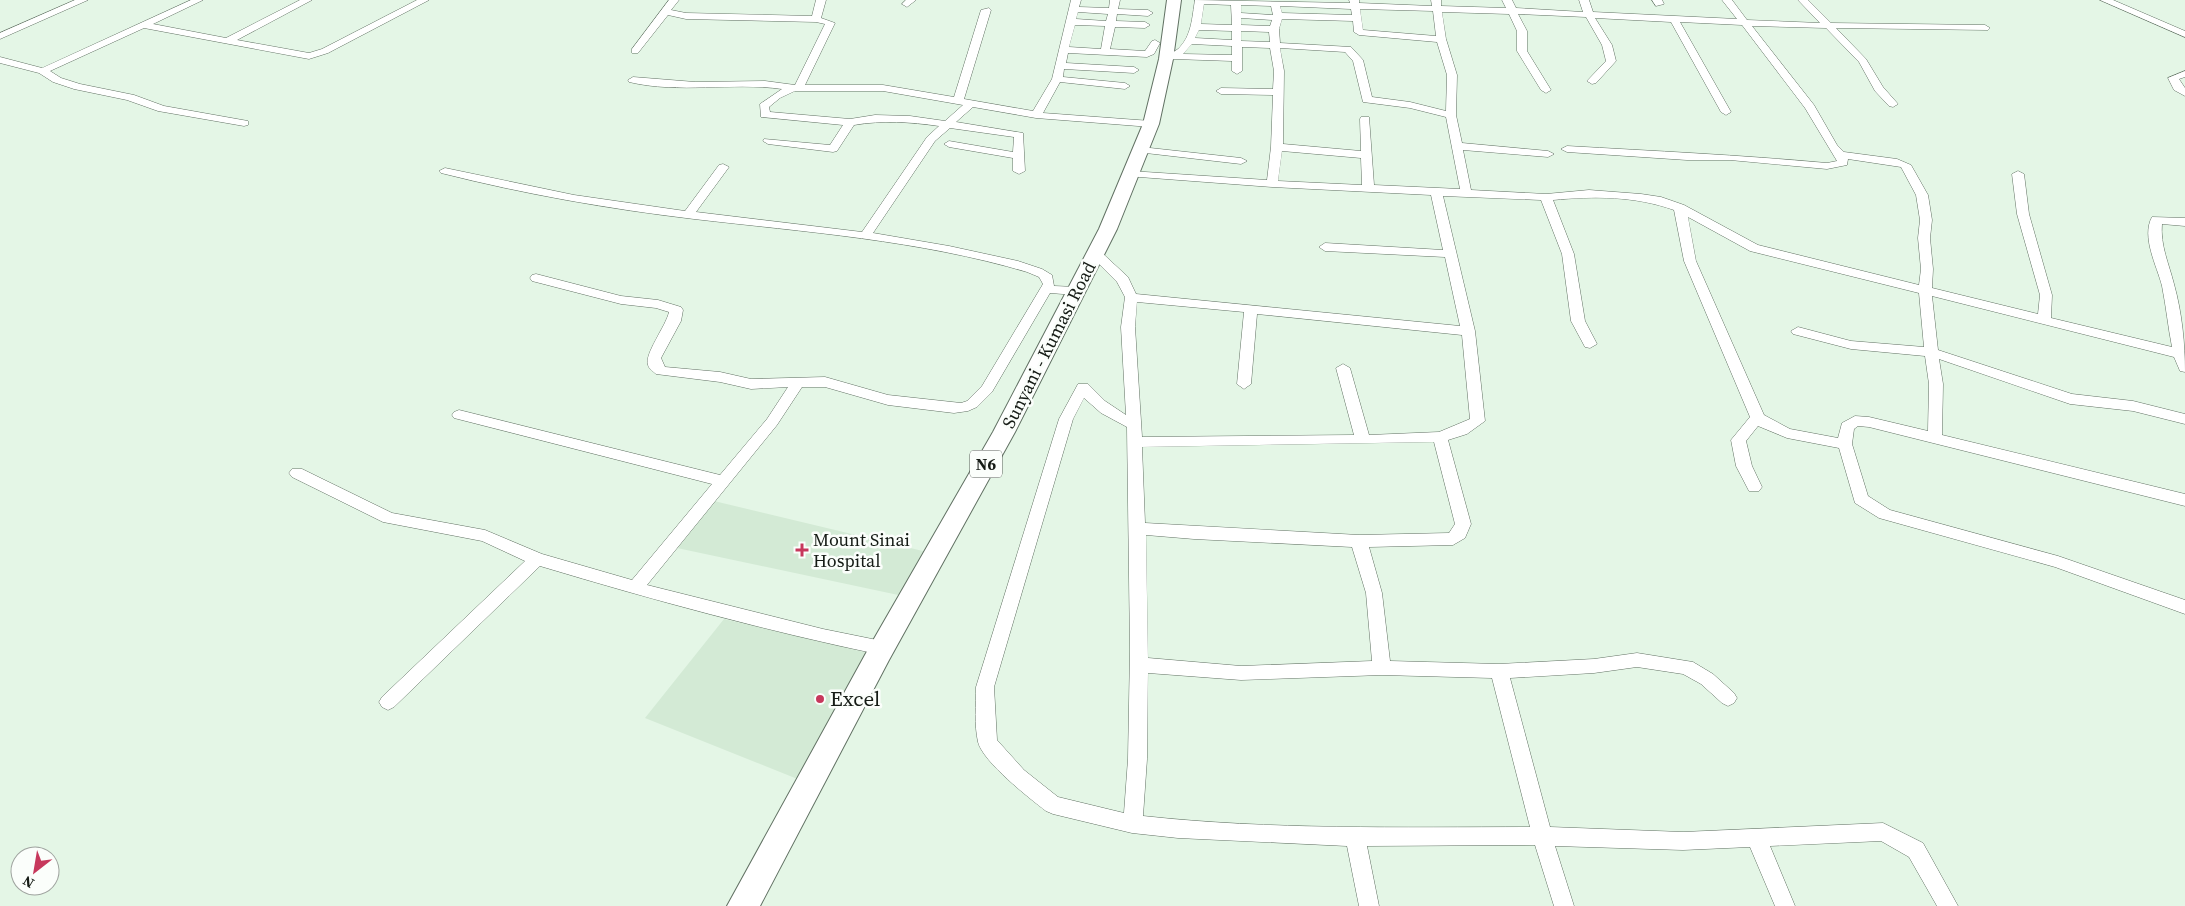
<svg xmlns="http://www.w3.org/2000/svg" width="2185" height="906" viewBox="0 0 2185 906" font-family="'Source Serif 4',serif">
	<rect width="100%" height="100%" fill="#e4f6e6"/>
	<path fill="#d3ead5" d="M714,501l213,51 -24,44 -226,-48z
		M724,619l148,35 -72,126 -155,-62z"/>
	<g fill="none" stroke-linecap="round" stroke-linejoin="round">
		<g stroke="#617163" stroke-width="1">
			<path id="street" d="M75,0h13l-88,39v-6z
				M191,0h12l-50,24 73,14 74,-38h12l-75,40 72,13 13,-4 95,-49h12l-101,53 -19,6 -165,-31 -94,43 11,7 19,6 54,11 30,11 84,15v4l-4,1 -86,-15 -31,-11 -53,-11 -21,-7 -14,-9 -39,-10v-6l42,11z
				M669,0h10l-8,10 15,3 126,3 4,-16h10l-5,18 14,5 -30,62h78l71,12 27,-87 8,-2 2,2 -27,89 69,12 19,-32 19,-79h10l-2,7 30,1 1,-8h10l-2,9 30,1 5,3 -5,3 -31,-2 -1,7 29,1 5,3 -5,3 -30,-1 -5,22 35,2 7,-10 3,-1 5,3 -6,11 -7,3 -79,-4 -2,10 68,4 5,3 -5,3 -70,-4 -1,8 62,6 5,3 -5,3 -65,-7 -17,31 108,8 5,3 -5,3 -115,-9 -63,-11 -17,15 67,11 2,38 -6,3 -6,-3v-13l-64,-11 -5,-3 5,-3 64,11 1,-15 -64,-9 -15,13 -62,92 76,13 69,15 24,8 10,6 2,11 22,1 6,4 -6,4 -26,-2 -58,99 -15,15 -9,4 -14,2 -66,-8 -63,-18h-23l-25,38 -130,160 176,44 59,12 6,2 3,5 -3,5 -6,2c-115,-24 -229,-55 -342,-89l-146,141 -6,3 -6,-3 -3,-5 3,-5 143,-136 -43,-20 -99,-19 -91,-45 -3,-4 3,-4h10l90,44 93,17 57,24 90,26 80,-96 -258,-66 -2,-3 2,-3 5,-2 261,65 47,-56 21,-32 -37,2 -31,-7 -64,-8c-3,-3 -7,-5 -8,-9 -4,-11 18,-39 21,-53l-13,-4 -35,-4 -89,-23 -2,-3 2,-3 4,-1 85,22 37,4 23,7 2,3 -2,11 -20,37 4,9 55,5 31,7 74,-2 63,18 73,8 6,-2 15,-15 61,-102 -4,-7 -12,-5c-108,-32 -222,-40 -333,-53 -85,-10 -170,-25 -253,-46l-2,-2 6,-3 129,27 111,16 34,-46 4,-1 6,3 -33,45 166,20 65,-95 12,-11c-29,-4 -56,-6 -85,-1l-17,26 -4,1 -65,-8 -5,-3 1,-2 66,6 13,-20 -82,-8 -1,-13 22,-15c-50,-7 -103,5 -153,-7l-1,-2 5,-3 62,5 70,-1 30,4 30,-61 -9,-2 -130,-3 -18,-4 -30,38h-6v-4zM1078,12l30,2 -2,7 -30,-2zM1075,25l30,1 -4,23 -32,-2zM795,91h88l80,14 -18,16 -35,-5 -35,-1 -25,4 -80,-7 -1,-5 11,-9z
				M906,0h10l-9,7 -5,-3z
				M1195,0l155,3 -1,-3h10v3l73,3 -1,-6h10v6l65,2 -4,-8h10l4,8 67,4 -4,-12h10l4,12 144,7 -15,-19h10l15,20 73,3 -22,-23h10l23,23 154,2 5,3 -2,2 -152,-2 30,31 17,28 15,17 -5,3 -4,-1 -14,-15 -16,-29 -33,-34 -74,-2 62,79 23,40 7,7 53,7 14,6 17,30 4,25 -2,18 3,31 -1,19 106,26 2,-19 -23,-81 -5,-40 6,-3 6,3 5,40 23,81 -1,23 121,29c-4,-20 -6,-41 -10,-61 -5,-20 -21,-49 -10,-69l33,1v8l-23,-2c-2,21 7,40 12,60 8,29 11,59 11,88l-5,-1 -6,-14 -242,-61 6,54 134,44 61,7 52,13v10l-52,-13 -63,-7 -131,-45 4,25 -1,51 243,59v12l-316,-79 -11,-1 -4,3 -2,15 16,52 22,14 168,46 127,44v14l-130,-47 -176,-49 -24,-15 -16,-55 -52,-10 -29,-12 -12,15 6,25 10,21 -3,4h-10l-13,-25 -5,-26 19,-23 -66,-156 -10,-51c-39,-14 -80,-14 -121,-10l21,54 11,67 12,23 -7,4 -5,-1 -14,-26 -9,-67 -21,-54 -98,-4 32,135 10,90 -18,13 -19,6 23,84 -6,14 -12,7 -84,2 13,46 8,68 109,3 95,-5 43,-6 56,9 20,12 21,19 3,5 -3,5 -6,3 -6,-3 -21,-19 -18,-10 -46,-7 -43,6 -84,5 40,149 133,5 200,-9 40,20 35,63h-21l-28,-49 -28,-16 -111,5 25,60h-20l-25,-59 -67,3 -128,-4 19,60h-20l-19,-61 -168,1 12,60h-20l-12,-60 -169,-8 -46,-5 -79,-19 -7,-3c-17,-13 -63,-49 -68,-69 -4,-18 -2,-37 -2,-55l83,-268 19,-35h10l17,17 21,14 -5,-88 4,-30 -8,-15 -25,-25 -2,-3 2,-3h8l28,26 8,17 324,32 -15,-69 -120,-6 -6,-4 6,-4 118,7 -12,-55 -159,-8 -146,-11v-4l4,-1 137,9 4,-33 2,-52 -52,-1 -5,-3 5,-3 52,1 1,-18 -4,-23 -28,-1v24l-5,3 -5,-3v-10l-58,-2 -8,3 -5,-3c5,-4 12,-6 17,-10 14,-13 14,-32 17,-49zM1204,4l27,1 1,20 -31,-1zM1241,5l30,1 2,9 -32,-2zM1280,6l71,3 1,6 -70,-2zM1360,9l73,2 3,25 -73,-6zM1442,12l67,2 8,17v20l24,39 5,3 5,-3 -24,-39v-20l-9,-17 68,3 16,28 4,16 -19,20 5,3 4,-1 20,-22 -4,-16 -17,-27 76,4 50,90 5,3 5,-3 -51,-90 62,3 63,83 32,53 -10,2c-87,-8 -173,-12 -260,-17l-6,3 6,3 120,8h43l97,9 20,-4 1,-6 53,8 15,28 4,25 -2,18 3,31 -2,16 -161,-40 -74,-40 -23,-8 -20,-3 -52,-4 -43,4 -75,-4 -8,-40 85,7 6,-3 -6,-3 -86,-8 -6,-28 1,-40 -11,-36zM1241,18l31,2 -2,6 -29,-1zM1282,19l71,2 1,11 5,3 78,7 10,33 -1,36 -36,-9 -38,-5 -9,-37 -12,-13 -71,-4 -1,-14zM1199,30l33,1v9l-37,-2zM1241,31l28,1 1,10 -29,-1zM1192,44l40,2v9l-49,-1zM1280,48l65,4 8,9 10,41 47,6 36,9 14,72 -86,-4 -5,-68h-8l-1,2 1,32 -78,-7 1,-73zM1282,151l79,7 1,27 -84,-4zM1688,217l62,34 169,42 5,54 -73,-6 -53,-14 -7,4 2,3 58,15 74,7 4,28 -1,47 -59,-14 -14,-1 -13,7 -4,15 -48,-9 -26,-14 -68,-154zM1137,302l107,10 -7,72 7,5 7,-5 6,-70 205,21 8,84 -31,13 -70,3 -19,-67 -7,-4 -7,4 18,67 -212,2 -7,-110zM1084,398l17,15 26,14 3,223 -2,109 -4,54 -66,-16 -34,-27 -27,-30 -3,-53 79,-268zM1434,442l21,82 -6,9 -90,2 -214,-12 -3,-76zM1146,535l48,4 158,8 14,46 6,68 -131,5 -93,-8zM1148,673l93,7 141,-5 110,3 38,149c-129,0 -259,3 -387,-11l4,-57z
				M1652,0h10l2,4 -8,2z
				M2100,0h13l72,31v6z
				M2185,71v6l-6,2 6,9v8l-11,-6 -6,-12z
				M1141,147l100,11 6,3 -6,3 -104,-12 -2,-2z"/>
		</g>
		<g stroke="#617163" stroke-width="2">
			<path id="primary" d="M1167,0h14l-8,59 -14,65 -42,105 -102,203 -126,228 -129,246h-33l144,-262 122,-212 106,-203 44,-105 16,-65z"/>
		</g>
		<use href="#street" fill="#fff" fill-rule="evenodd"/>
		<use href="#primary" fill="#fff" fill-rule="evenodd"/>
	</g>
	<g fill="#c7385c" stroke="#fbfefb" stroke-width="2">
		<path d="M799.5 542.5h5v5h5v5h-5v5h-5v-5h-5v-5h5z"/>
		<circle cx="820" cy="699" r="5"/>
	</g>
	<g text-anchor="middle" stroke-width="5" stroke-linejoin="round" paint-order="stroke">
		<rect fill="#fbfefb" stroke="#5a5f5a" stroke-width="1" x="970" y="450.5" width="32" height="27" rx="4"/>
		<g font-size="16" font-weight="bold" fill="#151b15">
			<text x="986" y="470">N6</text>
		</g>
		<g font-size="18" fill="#151b15" stroke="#fbfefb">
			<text transform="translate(1049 345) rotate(-63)" y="6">Sunyani - Kumasi Road</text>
		</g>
		<g font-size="18" fill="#151b15" stroke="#fbfefb" text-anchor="start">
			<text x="813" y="546">Mount Sinai<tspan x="813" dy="21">Hospital</tspan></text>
		</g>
		<g font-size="21" fill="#151b15" stroke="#fbfefb" text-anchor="start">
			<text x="830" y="706">Excel</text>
		</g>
	</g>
	<g transform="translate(35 871) rotate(211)"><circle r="24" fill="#fbfefb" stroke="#9fa39f"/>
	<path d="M0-4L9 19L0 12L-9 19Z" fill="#c7385c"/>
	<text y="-8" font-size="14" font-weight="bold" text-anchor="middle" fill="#151b15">N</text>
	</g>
</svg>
